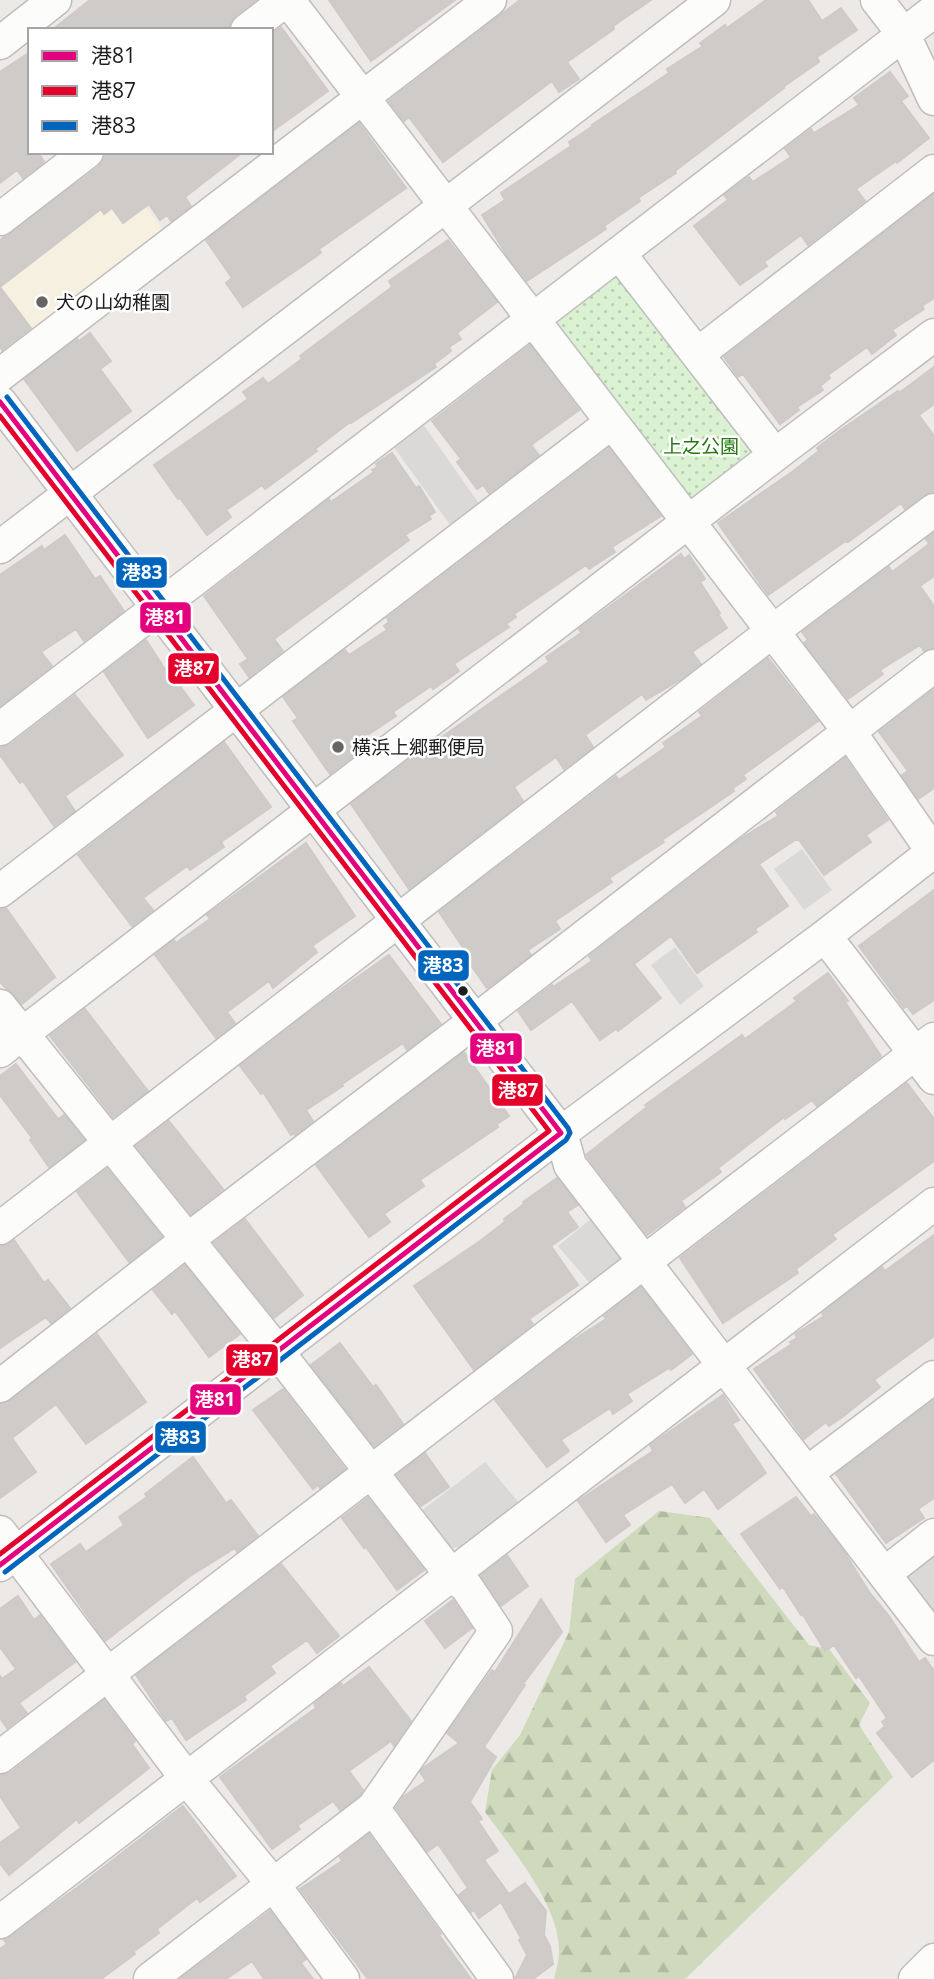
<svg xmlns="http://www.w3.org/2000/svg" width="934" height="1979" viewBox="0 0 934 1979" font-family="'Open Sans','Noto Sans JP',sans-serif">
	<defs>
		<pattern id="forest-firs" width="22" height="20" patternUnits="userSpaceOnUse" patternTransform="scale(1.75)"><rect width="22" height="20" fill="#cfdabc"/><path d="M5 1l3.5 6h-7zM16 11l3.5 6h-7z" fill="#b1bba1"/></pattern>
		<pattern id="park-dots" width="8" height="8" patternUnits="userSpaceOnUse" patternTransform="scale(1.75)"><rect width="8" height="8" fill="#daf1d2"/><path d="M2 2h.1M6 6h.1" fill="none" stroke="#bbceb4" stroke-width="1.8" stroke-linecap="round"/></pattern>
	</defs>
	<rect width="100%" height="100%" fill="#ece9e6"/>
	<path fill="#f6f0e1" d="M92,152h13l64,86 -169,128v-140z"/>
	<path fill="url(#forest-firs)" d="M659,1511l51,7 99,127 20,4 41,54 -11,22 34,52 -208,202h-131c2,-9 5,-18 5,-27 1,-47 -48,-104 -74,-140l7,-42 28,-35 49,-103 6,-53z"/>
	<path fill="url(#park-dots)" d="M616,273l150,180 -74,57 -139,-188z"/>
	<path fill="#dad9d7" d="M423,424l57,81 -29,21 -58,-80z
		M802,849l30,41 -28,20 -30,-41z
		M675,947l29,39 -24,19 -29,-40z
		M591,1219l32,37v8l-29,24 -36,-42z
		M485,1462l34,41 -55,44 -12,1 -31,-37z
		M934,1548v65l-31,-41z"/>
	<path fill="#cecbc9" stroke="#cfcac7" stroke-width="2" d="M90,0h166l-21,16 -5,6 -1,8h-177z
		M329,0h126l-84,61z
		M520,0h131l-38,26 1,3 -47,33 12,17 -20,13 -7,-11 -109,81 -34,-45 -5,4 -15,-20z
		M766,0h42l14,21 19,-13 16,22 -40,27 2,5 -36,25 1,1 -109,83 1,2 -38,25 2,3 -36,25 2,3 -79,52 -19,-24 -26,-42 23,-15 -4,-7 70,-47 -2,-4 24,-16 -1,-1 77,-52 -2,-4 36,-23 -3,-3 25,-18 2,3z
		M281,27l47,64 -57,41v-97z
		M30,52v100h8l6,10 -21,16 -6,-8 -17,13v-111z
		M890,72l18,24 -7,5 28,37 -32,25 -1,-2 -40,28 9,12 -57,44 -7,-10 -37,27 3,4 -27,19 -46,-59 34,-26 -4,-5 25,-18 4,5 38,-25 -6,-8 26,-20 3,4 45,-28 -5,-7z
		M359,123l47,65 -87,61 2,4 -78,54 -17,-24 6,-5 -26,-38z
		M105,152h138l-58,45 6,9 -20,15 -4,-6 -7,5 -11,-16 -26,19 -11,-15 -8,6 -3,-5 -101,78 31,41 -29,22 -2,-3v-107l98,-73 6,-7z
		M934,194v104l-12,8 2,3 -32,21 4,5 -24,19 -5,-7 -39,28 2,3 -10,8 3,4 -26,17 2,3 -19,14 -37,-50 -5,3 -14,-20z
		M448,240l49,62 -40,31 4,6 -12,8 2,4 -17,13 2,3 -85,56 -1,-1 -35,27 2,2 -52,38 -3,-4 -36,25 5,7 -24,18 -27,-37 -2,1 -24,-34 94,-66 -5,-7 20,-14 5,6 34,-25 -2,-3 92,-69 -3,-6z
		M90,333l21,28 -11,8 31,42 -54,40 -53,-72 53,-40 2,2z
		M530,345l49,65 -48,35 8,10 -50,38 -6,-8 -6,4 -20,-27 4,-3 -29,-38z
		M934,367v37l-15,11 15,21v56l-11,3 -18,14 -4,-6 -53,39h-4l-76,53 -50,-72 74,-51 27,-21 -2,-3 22,-17 59,-40 1,2z
		M609,448l52,68 -49,31 3,5 -26,17 -3,-4 -72,49 2,3 -10,7 3,3 -55,37 5,7 -26,18 -2,-3 -38,26 3,4 -36,24 5,7 -35,27 -37,-53 5,-3 -15,-21 62,-47 4,5 38,-25 -3,-4 5,-4 -2,-4z
		M392,453l24,35 3,-2 16,26 -6,4 2,3 -26,16 4,5 -135,99 9,12 -34,26 -9,-13 8,-5 -44,-63 125,-97 2,3 43,-30 -2,-2 5,-3 -1,-3z
		M934,533v43l-14,10 14,20v42l-10,3 -4,-6 -40,25 3,4 -35,25 -44,-56 4,-3 -6,-8 87,-65 3,5 37,-28 -3,-5z
		M65,535l30,44 5,-3 24,35 -40,30 -8,-12 -35,23 11,14 -52,40v-131l42,-29 2,4z
		M681,554l3,5 5,-4 16,24 -5,3 20,31 -2,1 9,14 -35,24 9,12 -23,17 -32,19 -4,-6 -57,41 8,12 -29,22 -8,-12 -42,30 9,14 -114,88 -58,-85 51,-39 147,-103 -3,-5 35,-24 -2,-4z
		M146,640l26,40 2,-2 20,27 -46,33 -44,-66z
		M768,658l50,63 -75,54 3,4 -13,9 1,3 -72,49 2,2 -55,36 3,4 -57,39 5,8 -32,21 3,5 -44,33 -26,-37 3,-2 -25,-37 177,-136 3,4 47,-33 -3,-4 39,-27 -3,-4z
		M934,689v99l-16,11 -16,-24 6,-4 -29,-39z
		M75,695l48,60 -58,41 10,15 -21,15 -31,-45 -3,2 -20,-28v-8l11,-3z
		M224,742l47,65 -50,35 3,5 -34,23 -3,-4 -44,32 10,12 -21,16 -54,-71z
		M845,758l43,62 -22,15 5,7 -47,33 -25,-35h-4l-36,24 29,42 -33,23 2,3 -60,41 -26,-37 -37,28 27,34 -43,33 -2,-2 -16,11 -28,-39 -41,29 -13,-19 34,-26 1,2 39,-26 -3,-5 151,-117 38,-23 -2,-4z
		M306,843l49,73 -43,30 5,6 -44,36 -4,-7 -42,31 8,11 -19,15 -61,-83 19,-15 2,3 34,-24 -3,-4z
		M934,890v110l-21,14 -6,-8 -3,2 -45,-62z
		M6,908l49,69 -33,27 -22,-22v-73z
		M389,955l52,69 -34,26 -4,-7 -61,41 1,2 -37,24 7,11 -18,14 -1,-2 -3,2 -28,-43 -2,2 -21,-28 88,-68z
		M828,973l20,28 -3,1 36,54 -64,50 -5,-6 -27,19 -1,-2 -66,51 3,4 -40,29 4,6 -38,28 -61,-80 61,-48 -2,-2 97,-70 3,4 52,-38 -3,-3z
		M85,1009l63,82 -35,26 -63,-81z
		M464,1052l45,64 -12,8 1,3 -78,53 4,6 -40,28 6,8 -21,15 -53,-72z
		M16,1064l42,55 6,-4 20,25 -35,27 -19,-27 2,-2 -32,-43v-19z
		M907,1083l27,36v42l-102,74 4,4 -40,30 2,4 -75,50 -43,-65z
		M169,1121l54,68 -32,25 -55,-68z
		M107,1169l55,68 -33,25 -52,-70z
		M557,1178l21,27 -11,7 11,15 -27,19 27,39 -49,34 4,5 -59,46 -60,-84 66,-45 26,-20 -2,-2 20,-15 -1,-2z
		M245,1219l58,76 -29,23 -60,-75z
		M934,1235v101l-60,44 6,7 -39,31 -12,8 -3,-4 -22,17 -50,-70 38,-25 -2,-2 7,-4 -2,-4 29,-18 -2,-3 60,-46 3,4z
		M14,1240l30,43 4,-3 22,28 -19,15 -5,-6 -46,31v-102z
		M185,1265l55,69 -31,23 -34,-46 -3,3 -19,-24z
		M641,1287l51,67 -21,16 -2,-2 -42,26 5,7 -19,13 -3,-6 -49,32 8,11 -22,16 -52,-67 72,-56 39,-25 -2,-3z
		M97,1334l49,68 -60,42 -30,-40 -44,34 24,34 -36,26v-94l11,-4z
		M340,1343l33,44 3,-2 27,39 -29,22 -63,-81z
		M283,1389l62,80 -25,19 -2,-3 -5,4 -60,-79z
		M723,1395l16,25 -7,4 34,49 -48,36 -14,-20 -19,14 -13,-19 -49,31 7,10 -24,17 -28,-41 75,-50 -3,-6z
		M934,1400v98l-16,11 6,9 -38,25 -50,-69z
		M425,1453l24,34 -28,19 -24,-31z
		M193,1457l33,46 5,-3 27,36 -21,16 -2,-4 -45,28 -85,65 -54,-77 29,-20 6,8 38,-27 -5,-8 28,-20 -2,-3z
		M796,1497l15,19 3,-2 29,36 26,42 20,24 30,46 6,-4 9,13v89l-22,17 -35,-44 8,-7 -3,-4 5,-4 -28,-42 -3,2 -22,-33 -9,6 -23,-38 -1,2 -18,-28 -3,2 -39,-55z
		M368,1498l56,72 -27,20 -31,-43 -2,1 -22,-30z
		M507,1555l21,31 -27,20 -20,-31z
		M281,1564l58,72 -22,17 -10,-13 -37,26 5,7 -31,23 2,4 -60,40 -14,-22 -6,3 -30,-46z
		M18,1596l16,24 6,-5 35,47 -56,41 8,10 -20,15 -7,-10v-42l2,3 14,-10 -16,-22v-38z
		M541,1599l21,33 -39,52 2,1 -41,62 12,10 -26,45 12,17 -4,2 20,30 -14,9 25,34 16,-11 21,28 -2,24 6,11 3,18 -20,15h-18l12,-24 -8,-15 2,-2 -20,-36 -22,16 -5,-8 -3,2 -12,-17 9,-7 -30,-44 -11,8 -31,-44 7,-11 23,-16 -6,-9 3,-4 36,-25 -12,-10 45,-63 3,2z
		M453,1600l19,28 -27,20 -20,-27z
		M369,1667l42,54 -17,25 -3,-5 -42,30 14,19 -3,5 -20,15 -7,-9 -36,25 3,3 -28,20 -52,-72 96,-69 -2,-4 27,-21 2,3z
		M104,1700l31,41 -3,3 17,24 -70,55 -2,-4 -68,56 -9,-12v-20l21,-15 -21,-32v-21l11,-3z
		M183,1806l53,70 -36,26 -3,-4 -40,31 2,4 -26,19 2,2 -34,25h-101v-30l7,-5 -3,-4 74,-53z
		M369,1834l72,100 -2,1 32,44h-103l-68,-90 42,-28 -2,-4z
		M270,1911l36,48 -5,4 12,16h-49l-12,-18 -26,18h-46z"/>
	<g fill="none" stroke-linecap="round" stroke-linejoin="round">
		<g stroke="#bfbebd" stroke-width="35">
			<path id="minor" d="M288,0l561,731 84,121
				M877,0l27,35 30,64
				M247,30l39,-30
				M0,43l55,-43
				M0,219l87,-67
				M619,253l156,202
				M699,353l235,-182
				M0,375l490,-375
				M0,402l561,731 9,32 364,474
				M0,547l714,-547
				M0,729l934,-718
				M0,891l611,-468
				M825,936l109,142
				M0,1006l277,345 175,225 14,10 30,45 -123,177 124,171
				M0,1051l775,-596 159,-120
				M0,1228l773,-597 161,-121
				M0,1386l187,-146 288,-219 459,-355
				M807,1473l127,-96
				M0,1532l187,247 86,105 70,95
				M0,1565l561,-432 264,-197 109,-85
				M884,1574l50,-39
				M0,1757l934,-718
				M0,1922l934,-718
				M150,1979l223,-171
				M915,1979l19,-19"/>
		</g>
		<use href="#minor" stroke="#fcfcfb" stroke-width="32"/>
		<g stroke="#fff" stroke-width="10">
			<path id="bus-1" d="M0,402l561,731 -561,432"/>
		</g>
		<g stroke="#fff" stroke-width="10">
			<path id="bus-2" d="M0,416l549,715 -549,423"/>
		</g>
		<g stroke="#fff" stroke-width="10">
			<path id="bus-3" d="M5,1572l561,-432 4,-7 -2,-5 -561,-731"/>
		</g>
		<use href="#bus-1" stroke="#e5007d" stroke-width="5"/>
		<use href="#bus-2" stroke="#e4002b" stroke-width="5"/>
		<use href="#bus-3" stroke="#0065bd" stroke-width="5"/>
	</g>
	<g fill="#666564" stroke="#fff" stroke-width="2.5">
		<circle cx="42" cy="302" r="7"/>
		<circle cx="338" cy="747" r="7"/>
	</g>
	<circle fill="#1e1e1e" stroke="#fff" stroke-width="2.5" cx="463" cy="991" r="6"/>
	<g text-anchor="middle" stroke-width="5" stroke-linejoin="round" paint-order="stroke">
		<g font-size="19" fill="#1e1e1e" stroke="#fff" text-anchor="start">
			<text x="56" y="309">犬の山幼稚園</text>
			<text x="352" y="754">横浜上郷郵便局</text>
		</g>
		<g font-size="19" fill="#23790e" stroke="#fff">
			<text x="701" y="453">上之公園</text>
		</g>
	</g>
	<g stroke="#fff" stroke-width="2.5">
		<rect x="115" y="556" width="53" height="33" rx="7" fill="#0065bd"/>
		<rect x="139" y="601" width="53" height="33" rx="7" fill="#e5007d"/>
		<rect x="167" y="652" width="53" height="33" rx="7" fill="#e4002b"/>
		<rect x="417" y="949" width="53" height="33" rx="7" fill="#0065bd"/>
		<rect x="469" y="1032" width="54" height="33" rx="7" fill="#e5007d"/>
		<rect x="491" y="1073" width="53" height="34" rx="7" fill="#e4002b"/>
		<rect x="225" y="1343" width="54" height="34" rx="7" fill="#e4002b"/>
		<rect x="189" y="1383" width="53" height="33" rx="7" fill="#e5007d"/>
		<rect x="154" y="1420" width="53" height="34" rx="7" fill="#0065bd"/>
	</g>
	<g font-size="19" text-anchor="middle" font-weight="bold" fill="#fff">
		<text x="142" y="579">港83</text>
		<text x="165" y="624">港81</text>
		<text x="194" y="675">港87</text>
		<text x="443" y="972">港83</text>
		<text x="496" y="1055">港81</text>
		<text x="518" y="1097">港87</text>
		<text x="252" y="1366">港87</text>
		<text x="215" y="1406">港81</text>
		<text x="180" y="1444">港83</text>
	</g>
	<rect x="28" y="28" width="245" height="126" fill="#ffffff" stroke="#a5a5a5" stroke-width="2"/>
	<rect x="42" y="51" width="35" height="10" fill="#e5007d" stroke="#a5a5a5" stroke-width="2"/>
	<text x="91" y="63" font-size="21" fill="#1e1e1e">港81</text>
	<rect x="42" y="86" width="35" height="10" fill="#e4002b" stroke="#a5a5a5" stroke-width="2"/>
	<text x="91" y="98" font-size="21" fill="#1e1e1e">港87</text>
	<rect x="42" y="121" width="35" height="10" fill="#0065bd" stroke="#a5a5a5" stroke-width="2"/>
	<text x="91" y="133" font-size="21" fill="#1e1e1e">港83</text>
</svg>
